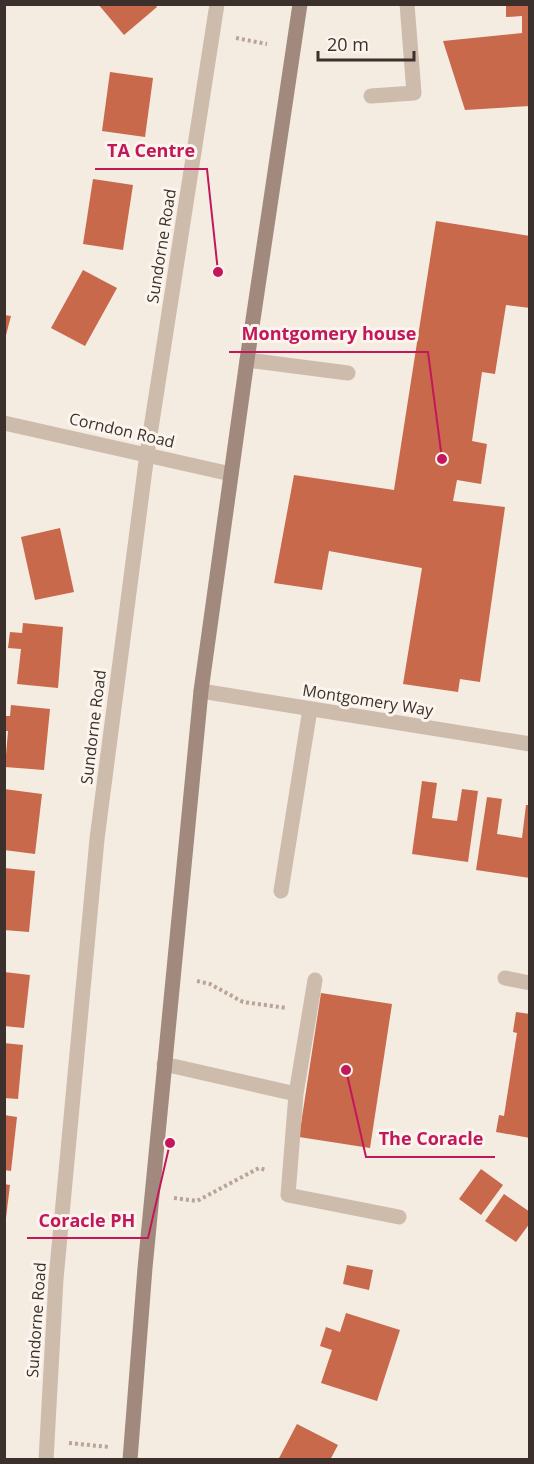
<svg xmlns="http://www.w3.org/2000/svg" width="534" height="1464" viewBox="0 0 534 1464" font-family="'Open Sans',sans-serif">
	<rect width="100%" height="100%" fill="#f4ebe1"/>
	<path fill="#c8694b" d="M98,4h57l2,3 -33,28z
		M506,4h24v102l-65,4 -22,-69 79,-8v-17l-16,1z
		M110,72l43,6 -8,59 -43,-6z
		M93,179l40,6 -10,65 -40,-6z
		M436,221l94,15v72l-24,-3 -11,69 -13,-2 -10,69 15,3 -6,40 -24,-4 -4,21 52,6 -25,175 -20,-3 -2,13 -55,-8 19,-116 -93,-17 -7,39 -48,-7 20,-108 100,15z
		M83,270l34,18 -32,58 -34,-18z
		M4,315l7,1 -6,23h-1z
		M60,528l14,64 -39,8 -14,-63z
		M23,623l40,4 -5,61 -41,-4 4,-35 -13,-1 2,-16 12,1z
		M11,705l39,4 -6,61 -39,-3 3,-36h-4v-15h6z
		M422,781l15,2 -5,35 25,3 5,-32 16,2 -10,71 -56,-8z
		M4,789l38,5 -7,60 -31,-4z
		M487,797l15,2 -5,35 25,4 4,-33h4v73l-54,-8z
		M4,868l31,3 -6,61 -25,-2z
		M4,972l26,3 -6,53 -20,-2z
		M321,993l71,11 -22,144 -71,-11z
		M516,1012l14,2v124l-34,-6 3,-17 5,1 13,-83 -4,-1z
		M4,1043l19,2 -5,54 -14,-1z
		M4,1115l13,2 -6,54 -7,-1z
		M481,1169l22,16 -22,30 -22,-16z
		M4,1184l6,1 -4,33h-2z
		M504,1194l26,18v11l-14,19 -31,-21z
		M347,1265l26,5 -4,20 -26,-6z
		M346,1313l54,17 -23,71 -56,-18 11,-33 -12,-4 6,-19 14,5z
		M297,1424l41,21 -8,15h-52z"/>
	<g fill="none" stroke-linecap="round" stroke-linejoin="round">
		<path stroke="#b9a596" stroke-width="4" stroke-dasharray="3 3" stroke-linecap="butt" d="M236,38l31,6
			M197,981l13,3 33,18 44,6
			M174,1198l23,3 62,-33 7,2
			M69,1443l40,4"/>
		<path stroke="#cdbbac" stroke-width="15" d="M371,96l43,-3 -7,-89
			M247,360l101,13
			M281,891l29,-182
			M505,978l25,5
			M315,980l-19,114 -8,101 111,22
			M164,1064l132,30"/>
		<path stroke="#cdbbac" stroke-width="15" d="M4,423l227,51
			M201,691l329,53
			M46,1460l10,-181 41,-440 50,-385 70,-450"/>
		<path stroke="#a18a7d" stroke-width="15" d="M130,1460l15,-192 56,-577 46,-331 53,-356"/>
	</g>
	<g text-anchor="middle" stroke-width="6" stroke-linejoin="round" paint-order="stroke">
		<g font-size="16" fill="#3b302b" stroke="#fbf5ee">
			<text transform="translate(161 246) rotate(-81)" y="6">Sundorne Road</text>
			<text transform="translate(122 430) rotate(13)" y="6">Corndon Road</text>
			<text transform="translate(368 700) rotate(9)" y="6">Montgomery Way</text>
			<text transform="translate(93 727) rotate(-83)" y="6">Sundorne Road</text>
			<text transform="translate(36 1320) rotate(-86)" y="6">Sundorne Road</text>
		</g>
	</g>
	<path fill="none" stroke="#c2185b" stroke-width="2" d="M218 272L207 169H95M442 459L428 352H229M346 1070L366 1157H495M170 1143L148 1238H27"/>
	<g fill="#c2185b" stroke="#fbf5ee" stroke-width="2">
		<circle cx="218" cy="272" r="6"/>
		<circle cx="442" cy="459" r="6"/>
		<circle cx="346" cy="1070" r="6"/>
		<circle cx="170" cy="1143" r="6"/>
	</g>
	<g font-size="18" text-anchor="middle" font-weight="bold" fill="#c2185b" stroke="#fbf5ee" stroke-width="6" stroke-linejoin="round" paint-order="stroke">
		<text x="151" y="157">TA Centre</text>
		<text x="329" y="340">Montgomery house</text>
		<text x="431" y="1145">The Coracle</text>
		<text x="87" y="1227">Coracle PH</text>
	</g>
	<rect width="534" height="1464" fill="none" stroke="#3b302b" stroke-width="12"/>
	<path d="M318 51v9h96v-9" fill="none" stroke="#3b302b" stroke-width="3"/>
	<text x="327" y="51" font-size="18" fill="#3b302b" stroke="#fbf5ee" stroke-width="4.5" paint-order="stroke">20 m</text>
</svg>
